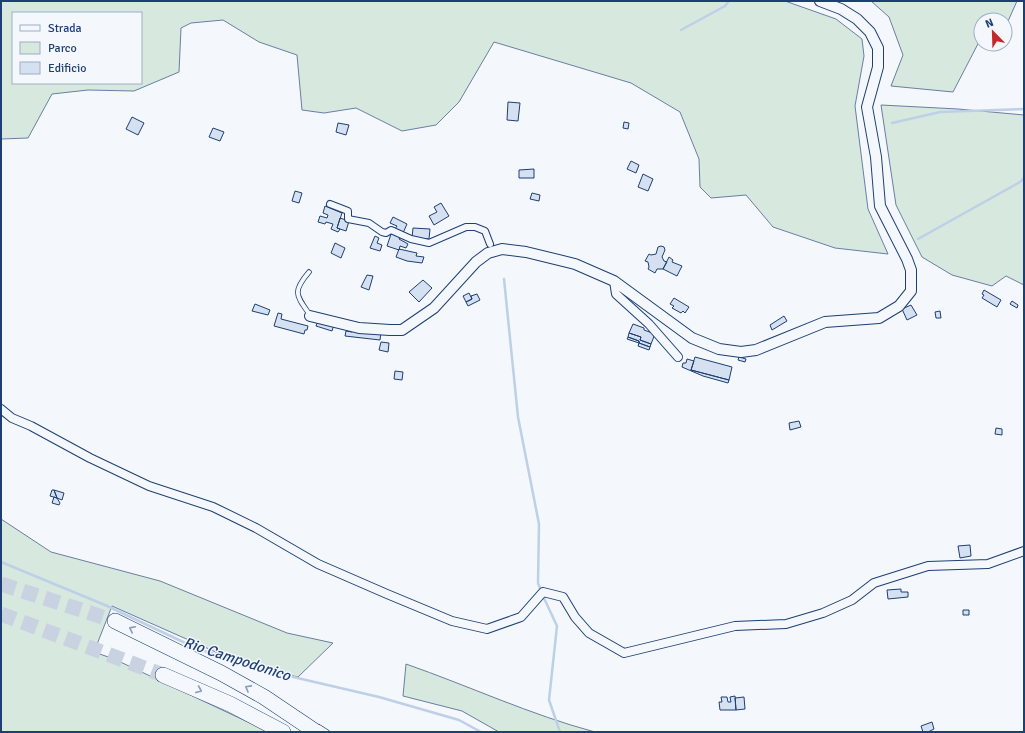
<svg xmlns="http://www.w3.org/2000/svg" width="1025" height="733" viewBox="0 0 1025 733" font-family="Signika,sans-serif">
	<rect width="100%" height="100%" fill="#f4f7fb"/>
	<path fill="#d7e8df" stroke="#687fa3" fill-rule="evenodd" d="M1,1h784l51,18 26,20 2,17 -9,50 13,103 20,45 -53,-6 -62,-21 -27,-32 -35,3 -11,-11 -1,-28 -19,-47 -49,-29 -137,-41 -35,60 -23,23 -34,6 -46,-23 -32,5 -22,-3 -5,-55 -38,-13 -36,-22 -32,3 -10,5 -2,44 -45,19 -46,-1 -36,4 -24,44 -27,1zM13,13h128v70h-128z
		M871,1h146l-12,27v-8h-24v18l-28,54 -62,-6 12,-31 -14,-38z
		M881,105l77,4 66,6v170l-18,-9 -14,10 -40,-11 -30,-18 -26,-52z
		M1,519l50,33 109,29 127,52 46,10 -35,34 -53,-12 -133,-59 -18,46 20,7 155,73h-268z
		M406,664c63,22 125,51 189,68h-96l-37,-21 -59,-15z"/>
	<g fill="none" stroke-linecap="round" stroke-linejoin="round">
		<path stroke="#bed0e5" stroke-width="2.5" d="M681,30l44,-24 4,-5
			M892,123l48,-11 84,-3
			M918,239l102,-57 4,-4
			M504,279l14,138 21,107 -1,59 3,8
			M1,562l104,43 93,44 78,24 103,24 80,23 22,12
			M543,596l14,30 -8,74 11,32"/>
	</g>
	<path fill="#d5e0f0" stroke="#1d3f73" d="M508,102l12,1 -2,18 -11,-1z
		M132,117l12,6 -6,12 -12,-6z
		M624,122l5,1 -1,6 -5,-1z
		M338,123l11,2 -3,10 -10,-3z
		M213,128l11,4 -4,9 -11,-4z
		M631,161l8,4 -3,8 -9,-4z
		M534,169v9h-15v-8z
		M643,174l10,5 -5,12 -10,-4z
		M295,191l7,2 -3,10 -7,-2z
		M532,193l8,2 -1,6 -9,-2z
		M441,203l8,13 -15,9 -5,-9 8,-4 -3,-5z
		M325,206l17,7 -5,15 3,1 -2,3 -7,-3 2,-5 -7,-2 -1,2 -7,-2 2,-6 7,2 1,-3 -5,-2z
		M393,217l14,7 -4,9 -8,-4 2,-3 -7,-3z
		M340,218l9,3 -3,10 -9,-3z
		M413,228l17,1 -1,10 -17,-1z
		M392,231l8,6 -1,2 9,5 -2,4 -6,-2 -1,4 -12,-4z
		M375,236l4,2 -2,5 5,2 -2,6 -10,-3z
		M335,243l10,5 -4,10 -10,-5z
		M661,246l3,1 1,3 -3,7 2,4 3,1 -4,7h-6l-2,4 -7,-4 1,-2 -1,-5 -3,-1 4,-7 2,1 5,-1 2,-7z
		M399,249l18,4 -1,3 8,1 -2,6 -15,-2 -11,-4z
		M669,257l4,3 -1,2 10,4 -5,10 -14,-7z
		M367,275l6,1 -4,14 -8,-3z
		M423,280l9,8 -13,14 -10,-10z
		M984,290l17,10 -4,7 -15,-9 2,-3 -2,-1z
		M469,293l3,6 -6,3 -3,-6z
		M477,294l3,6 -12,6 -2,-4 6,-3 -1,-3z
		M674,298l15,9 -4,6 -2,-2 -2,2 -9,-5 2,-2 -4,-2z
		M1012,301l6,4 -1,3 -7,-4z
		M255,304l15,6 -2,5 -16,-4z
		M911,305l6,10 -10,5 -5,-11z
		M940,311l1,7h-5l-1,-6z
		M278,313l4,1 -1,5 27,7 -1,4h-2l-1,4 -30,-8z
		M784,316l3,5 -15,9 -2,-5z
		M319,318l15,6 -2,7 -16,-5z
		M633,324l11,4v2l11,4 -4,10 -11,-4 1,-3 -12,-4z
		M352,329l29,3 -1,8 -35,-4 1,-5 6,1z
		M629,333l12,4 -1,3 11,4 -1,3 -11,-4v-2l-11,-4z
		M628,337l11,4v2l-12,-4z
		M381,342l8,1 -1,9 -9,-2z
		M639,343l11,4 -1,3 -11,-4z
		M695,357l37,10 -3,13 -38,-10z
		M739,357l7,2 -1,3 -7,-2z
		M687,359l7,2 -3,9 38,10 -1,3 -25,-7 -21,-9 1,-4h3z
		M395,371l8,1 -1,8 -8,-1z
		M799,421l2,6 -11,3 -1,-7z
		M996,428l6,1v6l-7,-1z
		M52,490h2l3,8 -7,-2z
		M54,490l10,3 -2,7 -5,-2z
		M54,497l3,1 3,5 -1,2 -7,-2z
		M970,545l1,11 -11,2 -2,-12z
		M901,589v3h7v5l-20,2 -1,-9z
		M963,610h6v5h-6z
		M735,696l1,14h-16l-1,-8h3l-1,-5h6l1,5h3l-1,-5z
		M744,697l1,12 -9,1 -1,-12z
		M932,722l2,7 -6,3h-5l-2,-6z"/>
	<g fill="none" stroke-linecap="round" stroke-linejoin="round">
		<path stroke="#c9d2e0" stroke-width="15" stroke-dasharray="15 8" stroke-linecap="butt" d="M1,584l114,37
			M1,614l162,61"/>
		<g stroke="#1d3f73" stroke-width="5.5">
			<path id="service" d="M309,272c-17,20 -13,23 1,43
				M319,727l8,5"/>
		</g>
		<g stroke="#1d3f73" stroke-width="8">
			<path id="pedestrian" d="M330,204l18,7v8l21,4 13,9 4,1 5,-3 20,9 18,4 37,-16h9l10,4 5,13"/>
		</g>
		<g stroke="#1d3f73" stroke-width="10">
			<path id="minor" d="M614,281l2,13 33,30 29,33
				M1,409l11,9 19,8 59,32 59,28 64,21 43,21 62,36 69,30 65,27 35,8 34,-12 22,-25 20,5 12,20 14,16 35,20 111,-27 51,-2 37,-11 29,-13 22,-17 54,-17 60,-2 36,-13"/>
		</g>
		<g stroke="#1d3f73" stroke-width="12">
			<path id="tertiary" d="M310,316l49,12 31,2h12l32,-22 42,-46 12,-9 14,-4 24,3 49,12 39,17 78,57 27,11 22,3 15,-2 69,-28 54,-4 20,-12 12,-15v-21l-4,-11 -27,-53 -4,-49 -9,-50 11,-40v-19l-8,-16 -13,-13 -16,-10 -21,-8"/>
		</g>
		<g stroke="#1d3f73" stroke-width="16">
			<path id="motorway" d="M115,621l106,52 43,24 52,35
				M163,675l67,29 53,28"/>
		</g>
		<use href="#service" stroke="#f4f7fb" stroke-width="4"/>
		<use href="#pedestrian" stroke="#f4f7fb" stroke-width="6"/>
		<use href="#minor" stroke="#f4f7fb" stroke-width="8"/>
		<use href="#tertiary" stroke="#f4f7fb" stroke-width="10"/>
		<use href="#motorway" stroke="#f4f7fb" stroke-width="15"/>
	</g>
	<defs><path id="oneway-chevron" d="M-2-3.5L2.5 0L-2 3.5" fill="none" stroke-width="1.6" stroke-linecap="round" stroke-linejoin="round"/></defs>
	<g stroke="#889bb7">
		<use href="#oneway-chevron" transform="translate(132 629) rotate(-154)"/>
		<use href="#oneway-chevron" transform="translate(248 688) rotate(-151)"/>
		<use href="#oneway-chevron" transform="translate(199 690) rotate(23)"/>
	</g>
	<g text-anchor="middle" stroke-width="3" stroke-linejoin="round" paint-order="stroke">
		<g font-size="15" font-style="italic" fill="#1d3f73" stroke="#f4f7fb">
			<text transform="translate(237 659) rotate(18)" y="5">Rio Campodonico</text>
		</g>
	</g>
	<rect width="1025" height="733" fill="none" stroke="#1d3f73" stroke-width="4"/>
	<rect x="12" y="12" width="130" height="72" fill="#f4f7fb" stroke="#9eadc5"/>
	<rect x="20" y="25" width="20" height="6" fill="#f4f7fb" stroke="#9eadc5"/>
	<text x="48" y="32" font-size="12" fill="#1d3f73">Strada</text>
	<rect x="20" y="42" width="20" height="12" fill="#d7e8df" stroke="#9eadc5"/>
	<text x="48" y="52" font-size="12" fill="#1d3f73">Parco</text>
	<rect x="20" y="62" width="20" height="12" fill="#d5e0f0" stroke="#9eadc5"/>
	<text x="48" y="72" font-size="12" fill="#1d3f73">Edificio</text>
	<g transform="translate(993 32) rotate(337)"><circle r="19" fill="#f4f7fb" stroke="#9eadc5"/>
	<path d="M0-3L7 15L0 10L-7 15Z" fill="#c62828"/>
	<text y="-6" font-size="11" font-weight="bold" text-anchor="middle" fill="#1d3f73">N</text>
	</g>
</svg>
